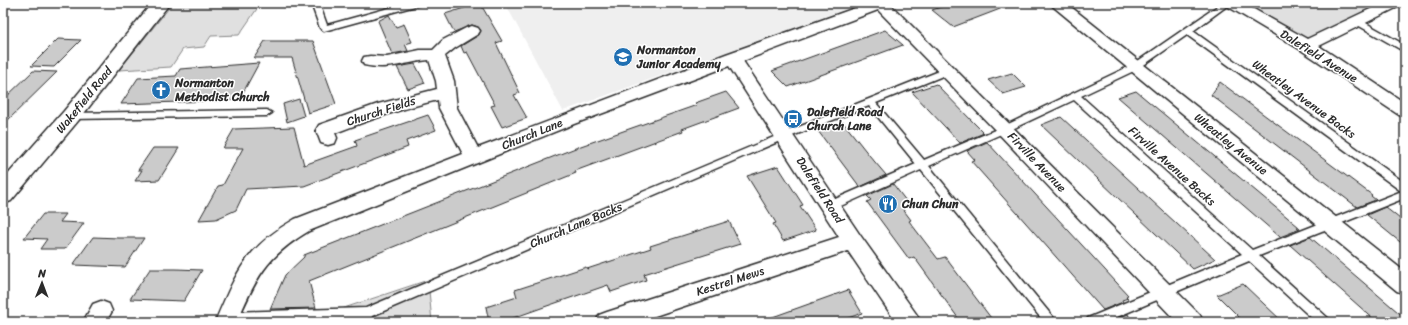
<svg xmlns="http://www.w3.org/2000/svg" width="1408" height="325" viewBox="0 0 1408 325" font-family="Sriracha,sans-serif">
	<rect width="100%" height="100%" fill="#fff"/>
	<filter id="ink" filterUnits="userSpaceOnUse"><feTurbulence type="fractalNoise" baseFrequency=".025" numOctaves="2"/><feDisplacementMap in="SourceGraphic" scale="8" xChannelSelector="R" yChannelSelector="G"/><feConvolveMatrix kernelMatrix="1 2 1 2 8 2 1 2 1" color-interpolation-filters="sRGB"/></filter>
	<g filter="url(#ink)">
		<path fill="#efefef" d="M505,3h357l-299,108z"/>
		<path fill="#e0e0e0" stroke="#868686" d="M173,3h88l-22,32 -28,1 -7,11 -21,2 -12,18 -52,3z
			M1232,3h163l-88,43z
			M428,280l4,42h-91l3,-14z"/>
		<path fill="#cbcbcb" stroke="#2b2b2b" d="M480,3l22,38 -6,2 24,50 -6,2 13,23 -25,9 -11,-21 4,-1 -28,-53 -3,1 -3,-7 18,-11 2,-5 -3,-3 -6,-2 -18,7 -9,-18z
			M953,3h55v3l-55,21 -21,-17z
			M389,15l7,12 8,-3 8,18 -7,2 3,7 -16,3 -14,-33z
			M885,30l18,15 -115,42 -16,-16z
			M58,39l23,1 -27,27 -23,-1z
			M265,41h48l23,63 -28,9 -16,-55h-38z
			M259,63l-20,37 -118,4 17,-26 38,-2 4,-7z
			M415,64l10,19 -17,6 -11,-22z
			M33,71l24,1 -54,53v-25z
			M1012,73l14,14 -23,7 -15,-14z
			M1220,82l152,113 -1,1 5,4 -19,7 -146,-112z
			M936,84l38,39 10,10 -24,10 -48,-51z
			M1136,91l163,136h-2l3,2 -20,8 -162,-140z
			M726,92l13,16 -57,21 1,2 -108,40 1,2 -267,108 7,27 -46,1 15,-34 19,-18v-2l274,-108 119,-42 -2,-2z
			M299,99l5,17 -17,6 -4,-18z
			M428,115l8,15 -30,11 2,6 -104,39 -58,3 -10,21 -20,9 -17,1 19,-34 5,-1 20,-37h-20l11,-19 60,-2 10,38 53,-19 -2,-6z
			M1061,117l64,59 90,83 -22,10 -152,-144z
			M843,122l26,33 17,20 -26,12 -42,-56z
			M987,142l141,153 -2,1 2,2 -6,2 1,2 -20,8 -132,-149 4,-1 -8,-9z
			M153,148h26l-20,32 -24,1 7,-11h-4z
			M778,166l25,39 -3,1 16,24 -33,11 -10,-17 3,-1 -29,-47z
			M893,184l17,22 -8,2 9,12 -2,1 29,38 7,-2 49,65h-33l-47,-65 -5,2 -42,-57 4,-2 -4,-4z
			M1385,207l20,16v23l-38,-31z
			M43,214h23l-6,8 24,1 -19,26h-25l7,-10 -23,-1z
			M729,221l11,23 -96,30 2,6 -35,12 -3,-7 -61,21 -34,12 1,4h-25l-3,-15 31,-10 -2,-7 71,-23 1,2 64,-21 -1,-2z
			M93,237l26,1h25l-19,29 -52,-2z
			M1310,237l95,81v4h-28l-87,-77z
			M150,269h26l26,1 -18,31 -54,-2z
			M1243,284l21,20 19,18h-39l-27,-27z
			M848,290l14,23 -25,9h-69l-1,-3z
			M1128,314l4,8h-19l-1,-1z"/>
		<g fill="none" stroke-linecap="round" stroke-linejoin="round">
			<g stroke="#2b2b2b" stroke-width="3">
				<path id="service" d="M311,3h8l8,22 80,-22h13l-1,2 -95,26 -4,-3z
					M1222,3h9l-38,28 212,152v15l-146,58 69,62 2,4h-14l-67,-61 -144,61h-19l2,-4 154,-64 -168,-154 -66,31 -79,35 128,156h-13l-123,-152 -87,39h-8l-1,-3 1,-3 90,-39 -47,-58 -82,32 -415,178 -2,6h-12l1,-4 -130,4 -4,-1 -2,-4 2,-4 4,-1 137,-4 415,-174 166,-66 4,3 -1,2 -74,30 48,57 78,-33 130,-62zM1187,35l214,156h1l-150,59 -171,-154 57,-27z
					M1357,18l48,27v7l-51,-29 -1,-2 1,-2z
					M267,110l5,3 -5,3 -196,3 -5,-3 5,-3z"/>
			</g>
			<g stroke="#2b2b2b" stroke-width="3">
				<path id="minor" d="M869,3h22l-1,1 310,311 3,7h-26l-178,-188 -121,-124 -135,51 117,174 57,80 3,7h-24l-48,-71 -211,71h-41l3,-7 8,-3 232,-75 -110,-171 -155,58 -265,107c-42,25 -53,46 -72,91h-22c21,-49 31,-75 80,-103l168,-65 -24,-46 -1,-8c-35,8 -69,20 -103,33l2,5 -2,5 -7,2 -7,-2 -5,-13 3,-5 59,-21 59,-15 -1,-8 -7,-21c-24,2 -40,11 -65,5l-2,-4 2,-4 6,-1 17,1 33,-7h13l10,-10 23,-12 6,-2 6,2 2,3 -2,3 -23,14 -10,8 9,25 3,27 21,40 248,-94z
					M1049,3h17l339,269v22l-8,-3z
					M1224,3h19l64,36 76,-36h20l-3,3 -81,40 86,57v14l-6,-2 -98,-65 -74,-44z
					M101,301l8,3 3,7 -6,11h-23l10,-18z"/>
			</g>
			<g stroke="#2b2b2b" stroke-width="3">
				<path id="tertiary" d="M152,3h18l-92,118 -67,80 -8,3v-24l61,-69z"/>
			</g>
			<use href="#service" fill="#fff" fill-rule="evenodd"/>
			<use href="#minor" fill="#fff" fill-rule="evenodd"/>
			<use href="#tertiary" fill="#fff" fill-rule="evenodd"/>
		</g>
	</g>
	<defs>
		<g id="school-disc" transform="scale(1)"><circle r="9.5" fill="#1f6fb2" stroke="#fff"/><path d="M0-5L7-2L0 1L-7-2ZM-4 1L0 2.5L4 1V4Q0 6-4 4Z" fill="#fff"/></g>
		<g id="church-disc" transform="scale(1)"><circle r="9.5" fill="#1f6fb2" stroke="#fff"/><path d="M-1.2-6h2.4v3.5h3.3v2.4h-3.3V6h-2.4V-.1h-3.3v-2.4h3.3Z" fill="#fff"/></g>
		<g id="bus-disc" transform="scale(1)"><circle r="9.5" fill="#1f6fb2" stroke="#fff"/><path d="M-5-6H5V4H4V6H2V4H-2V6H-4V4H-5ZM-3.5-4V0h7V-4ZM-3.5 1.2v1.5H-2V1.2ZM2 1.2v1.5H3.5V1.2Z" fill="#fff"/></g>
		<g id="restaurant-disc" transform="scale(1)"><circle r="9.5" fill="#1f6fb2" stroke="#fff"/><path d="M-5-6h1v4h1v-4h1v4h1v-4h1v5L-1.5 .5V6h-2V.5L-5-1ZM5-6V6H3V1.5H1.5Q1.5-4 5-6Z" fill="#fff"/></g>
	</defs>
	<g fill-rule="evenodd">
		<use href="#school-disc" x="623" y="57"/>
		<use href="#church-disc" x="161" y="90"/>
		<use href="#bus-disc" x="793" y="119"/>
		<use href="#restaurant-disc" x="888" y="204"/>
	</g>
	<g text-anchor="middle" stroke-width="3" stroke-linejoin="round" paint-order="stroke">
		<g font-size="12" font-weight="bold" fill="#2b2b2b" stroke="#fff" text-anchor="start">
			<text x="637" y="54">Normanton<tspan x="637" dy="14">Junior Academy</tspan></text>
			<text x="175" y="87">Normanton<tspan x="175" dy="14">Methodist Church</tspan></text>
			<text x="807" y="116">Dalefield Road<tspan x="807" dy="14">Church Lane</tspan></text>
			<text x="902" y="208">Chun Chun</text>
		</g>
		<g font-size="12" fill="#2b2b2b" stroke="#fff">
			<text transform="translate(1319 56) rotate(32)" y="4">Dalefield Avenue</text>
			<text transform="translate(1304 99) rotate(36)" y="4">Wheatley Avenue Backs</text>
			<text transform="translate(84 100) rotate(-51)" y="4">Wakefield Road</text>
			<text transform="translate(381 111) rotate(-18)" y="4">Church Fields</text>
			<text transform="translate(532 134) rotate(-22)" y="4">Church Lane</text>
			<text transform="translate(1231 144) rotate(39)" y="4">Wheatley Avenue</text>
			<text transform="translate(1037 162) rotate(46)" y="4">Firville Avenue</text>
			<text transform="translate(1172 166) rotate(42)" y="4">Firville Avenue Backs</text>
			<text transform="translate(820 190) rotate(57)" y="4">Dalefield Road</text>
			<text transform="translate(576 225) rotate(-23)" y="4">Church Lane Backs</text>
			<text transform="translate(730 281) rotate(-18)" y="4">Kestrel Mews</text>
		</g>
	</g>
	<rect width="1408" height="325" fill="none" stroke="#fff" stroke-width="16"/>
	<rect x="8" y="8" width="1392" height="309" fill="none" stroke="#2b2b2b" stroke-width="1.5" filter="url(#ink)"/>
	<g transform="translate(42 283) rotate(1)" stroke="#ffffff" stroke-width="3" paint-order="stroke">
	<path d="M0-3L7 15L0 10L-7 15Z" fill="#2b2b2b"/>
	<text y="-6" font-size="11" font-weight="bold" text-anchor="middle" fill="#2b2b2b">N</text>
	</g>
</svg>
